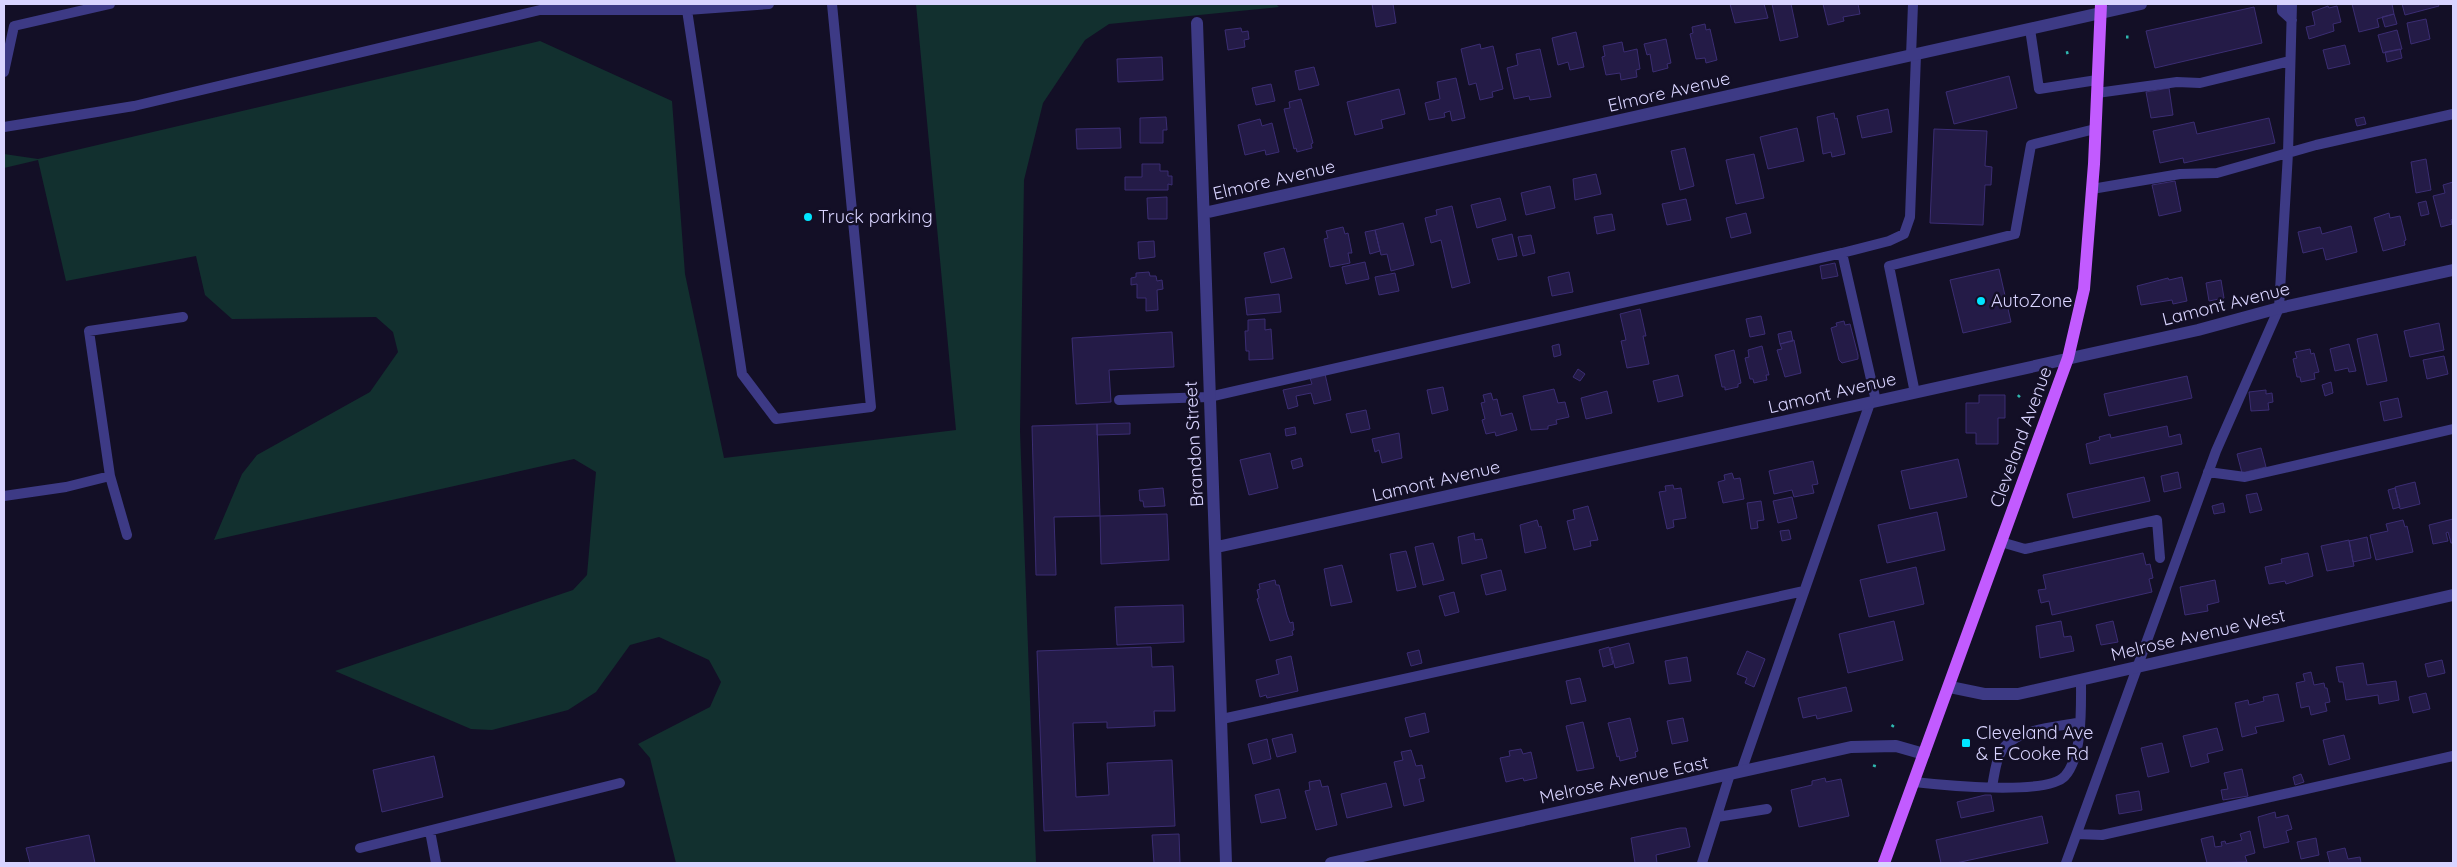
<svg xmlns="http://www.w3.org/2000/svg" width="2457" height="867" viewBox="0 0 2457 867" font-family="Quicksand,sans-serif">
	<rect width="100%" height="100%" fill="#130f26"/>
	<path fill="#12302f" d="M916,4h360l3,3 -170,17 -24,16 -42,63 -19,77 -4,251 16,432h-360l-26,-105 -12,-14 72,-37 11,-25 -12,-22 -50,-23 -29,8 -34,47 -28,18 -76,20 -21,-1 -136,-58 238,-81 14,-15 9,-103 -22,-13 -360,81 28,-66 15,-19 113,-63 28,-40 -5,-20 -17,-15 -144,2 -27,-24 -9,-39 -130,25 -28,-121 -34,8v-14l34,5 502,-118 132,60 13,173 39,184 232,-28z"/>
	<path fill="#241b47" stroke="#3b2d73" d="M1372,4h21l3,19 -20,4z
		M1730,4h34l4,14 -33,5z
		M1772,4h19l7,33 -18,4z
		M1823,4h35l2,10 -17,3 1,4 -16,4z
		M2352,4h40l2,10 -17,5 2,8 -20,5z
		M2402,4h36l1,2 -34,9z
		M2328,6l1,2 8,-2 4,16 -8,2 1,7 -25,8 -3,-12 9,-2 -3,-13z
		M2254,7l8,36 -107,25 -9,-37z
		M2394,14l3,10 -12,3 -3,-10z
		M2426,19l4,20 -19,5 -4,-21z
		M1705,24l1,6 4,-1 7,31 -11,3 -1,-5 -9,1 -6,-25 3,-1 -1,-6z
		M1241,28l1,4 6,-1 1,8 -5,1 1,7 -17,3 -3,-20z
		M2397,30l5,19 -19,4 -5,-18z
		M1576,32l8,35 -14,3 -2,-8 -10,3 -6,-27z
		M1666,39l5,24 -4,1 1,4 -15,4 -3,-18 -3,1 -3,-11z
		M1622,42l2,10 13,-3 3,20 -4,1 1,7 -16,3 -1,-7 -14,2 -4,-18 3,-1 -2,-10z
		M1480,44l1,5 12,-3 10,43 -11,3 1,5 -13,3 -4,-17 -7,2 -8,-36z
		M2345,45l5,19 -22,5 -5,-19z
		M1540,49l11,48 -21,3 -1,-4 -15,3 -7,-31 11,-3 -2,-11z
		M2400,49l2,9 -15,4 -2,-10z
		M1162,57l1,23 -45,2 -1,-23z
		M1314,67l5,18 -20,5 -4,-19z
		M2009,76l8,32 -63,16 -8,-32z
		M1456,78l9,40 -13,3 -2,-10 -6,2 1,4 -16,3 -4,-17 15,-4 -3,-17z
		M1271,84l4,17 -19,4 -4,-17z
		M2169,88l4,27 -22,3 -5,-26z
		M1399,89l6,25 -24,6 2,8 -28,7 -8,-33z
		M1301,99l12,44 -2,1 1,4 -15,4 -1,-4 -2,1 -10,-40 6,-1 -1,-6z
		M1888,109l4,23 -30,6 -5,-22z
		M1834,113l1,6 2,-1 8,36 -13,3 -1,-5 -8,2 -6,-37z
		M1166,117l1,13h-4v13h-23v-25z
		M2364,117l2,7 -9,2 -2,-7z
		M2269,118l6,25 -91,20 -1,-5 -23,5 -7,-32 41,-9 3,12z
		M1260,119l2,7 10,-3 7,29 -13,3 -1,-5 -20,5 -7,-30z
		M1120,128l1,20 -44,1 -1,-20z
		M1797,128l7,33 -36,8 -8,-32z
		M1934,129l53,2 -2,35 7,1 -1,18h-6l-2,40 -53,-2z
		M1685,148l9,38 -14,4 -9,-39z
		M1754,154l10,44 -28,6 -10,-44z
		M2426,159l5,31 -15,3 -5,-31z
		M1142,164h18v7h8v5h4v9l-4,-1v6h-43v-13h17z
		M1596,174l5,20 -26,6 -2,-21z
		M2175,181l6,30 -22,5 -7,-31z
		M2453,182v37l-2,1 1,4 -11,3 -8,-31 12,-3 -2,-8z
		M1550,186l5,22 -29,7 -5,-22z
		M1167,197v22h-19l-1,-21z
		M1500,198l6,22 -29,8 -6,-23z
		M1686,199l5,21 -24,5 -5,-21z
		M2426,201l3,13 -8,2 -3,-13z
		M1452,206l18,77 -18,5 -11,-48 -10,3 -6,-25 12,-3 -1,-5z
		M1746,213l5,20 -20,5 -5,-20z
		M2389,213l1,5 10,-2 6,24 -2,1 1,4 -22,6 -9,-33z
		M1612,214l3,16 -18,4 -3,-17z
		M1403,223l11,42 -23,6 -4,-17 -6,1 -6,-25z
		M2351,226l6,26 -31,8 -3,-12 -20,5 -5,-21 22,-5 2,7z
		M1343,227l2,7 3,-1 4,20h-4l2,10 -20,4 -6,-28 4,-1 -2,-7z
		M1375,230l5,21 -10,3 -5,-22z
		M1512,234l5,22 -19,4 -6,-21z
		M1531,235l4,18 -12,3 -5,-19z
		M1154,241l1,16 -16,2 -1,-17z
		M1284,248l8,30 -21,5 -7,-30z
		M1365,262l4,17 -23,5 -4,-17z
		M1835,263l3,13 -16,3 -2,-13z
		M1999,269l12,53 -48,11 -13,-53z
		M1149,272l1,4h6l1,5 5,-1 1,9 -6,1 1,20 -12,1v-13h-9v-14l-6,1v-7l5,-1v-4z
		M1569,272l4,20 -21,4 -4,-19z
		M1395,273l4,18 -20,4 -4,-18z
		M2182,277l5,24 -14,3 -1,-4 -31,5 -4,-19 31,-8 1,2z
		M2221,280l3,18 -15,3 -3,-18z
		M1279,294l2,18 -34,3 -2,-17z
		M1640,309l6,27h-3l6,28 -22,4 -6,-27 5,-1 -6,-26z
		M1761,316l4,18 -15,3 -4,-18z
		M1265,319v11l6,-1 2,30 -24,1v-9h-3l-1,-20h3v-11z
		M1844,321l1,4 5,-1 8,31v4l-16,4 -3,-3 -8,-32 6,-2 -1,-3z
		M2439,323l5,27 -34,7 -6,-26z
		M1791,331l2,10 -13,3 -2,-10z
		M1172,332l2,35 -65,3 2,32 -35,2 -4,-66z
		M2377,334l10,47 -20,4 -10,-46z
		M1794,340l7,33 -16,4 -8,-27 5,-1 -2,-5z
		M1559,344l2,11 -7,2 -2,-11z
		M2349,344l7,27 -7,1 -1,-4 -13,3 -5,-22z
		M1762,346l7,29h-3l1,5 -13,3 -1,-4h-3l-5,-21 4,-1 -1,-7z
		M2310,349l1,5 3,-1 5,19 -5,1 1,6 -14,3 -1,-5h-3l-4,-18 4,-1 -2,-6z
		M1734,350l7,33 -3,1v3l-13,3v-3h-3l-7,-32z
		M2444,356l4,18 -21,5 -4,-19z
		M1578,369l7,5 -5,7 -7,-4z
		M1325,374l6,26 -17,4 -3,-11 -15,3 2,10 -10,3 -5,-19 29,-6 -2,-6z
		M1678,375l5,21 -25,6 -5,-21z
		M2187,376l5,22 -83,18 -5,-22z
		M2331,382l2,11 -8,3 -3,-11z
		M1443,387l5,23 -16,4 -5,-24z
		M1554,389l4,14 7,-1 4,15 -13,3 1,4 -9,2v3l-17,1 -8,-34z
		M2266,390v4l6,-1 1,9 -5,1 1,7 -18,1 -2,-19z
		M1607,391l5,22 -26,6 -5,-21z
		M1491,393l2,7 4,-1 4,17 11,-3 5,17 -21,6 -1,-4 -9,2 -4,-14 3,-1 -4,-16 4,-1 -2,-7z
		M1979,395h26v23h-7v26h-22v-11h-10v-30h13z
		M2398,398l4,19 -18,4 -4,-19z
		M1366,410l4,19 -19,4 -5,-19z
		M1130,423v11l-33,1v-11z
		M1097,424l3,92 -46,1 2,58h-20l-4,-149z
		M2167,426l2,11 11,-3 2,10 -92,20 -4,-20 14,-4 -1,-3 11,-3 1,4z
		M1295,427l1,7 -10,2 -1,-7z
		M1399,433l3,25 -20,5 -3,-13 -4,2 -3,-13z
		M2261,448l5,19 -24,6 -5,-19z
		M1270,453l8,35 -29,7 -9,-35z
		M1301,458l2,8 -10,3 -2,-8z
		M1958,459l9,38 -57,12 -9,-38z
		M1813,461l5,23 -6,1 2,8 -20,4 -2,-7 -18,4 -5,-23z
		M2178,472l3,16 -17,4 -3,-16z
		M1732,473l2,6 6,-1 4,21 -21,4 -5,-21 7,-2 -1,-5z
		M2144,477l6,24 -77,17 -6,-24z
		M2415,482l5,22 -20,5 -5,-22z
		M1673,485l1,4 7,-1 5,30 -13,2 1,7 -7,2 -8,-37 7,-1 -1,-5z
		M1163,488l2,18 -21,1 -1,-6h-3l-1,-11z
		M2395,488l5,19 -7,2 -5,-19z
		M2257,493l5,17 -12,3 -4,-18z
		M1792,497l5,21 -19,5 -5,-22z
		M1761,501l3,19 -7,1 1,7 -7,1 -4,-26z
		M2223,503l2,9 -11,2 -2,-8z
		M1588,506l10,34 -8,1 1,5 -17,4 -7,-29 8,-2 -2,-9z
		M1937,512l8,38 -58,13 -9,-38z
		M1167,514l2,46 -68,4 -1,-48z
		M2453,519v24h-2l-3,-11 -2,1 2,8 -15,3 -4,-19z
		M1537,520l2,7 2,-1 5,22 -21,5 -5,-28z
		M2403,520l2,7 2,-1 6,26 -37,8 -6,-25 18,-4 -2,-7z
		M1789,530l2,9 -9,2 -2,-10z
		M1474,533l1,7 7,-1 5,19 -25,6 -4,-27z
		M2367,537l4,21 -18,4 -4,-21z
		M2349,540l5,26 -27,5 -6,-25z
		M1433,543l11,37 -21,5 -8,-38z
		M1406,551l10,36 -19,4 -7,-37z
		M2143,553l3,12 4,-1 3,14 -4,1 3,13 -100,23 -3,-14 -8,2 -3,-13 8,-1 -3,-14z
		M2308,553l5,23 -27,8 -1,-3 -16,3 -4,-17 17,-4 -1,-4z
		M1342,565l10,37 -21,4 -7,-37z
		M1916,567l8,37 -55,13 -9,-37z
		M1501,570l5,20 -20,5 -5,-20z
		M1275,580l1,5h3l8,30 3,8 3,-1 1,8 -2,1 1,4 -23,6 -13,-42 2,-1 -2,-8 3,-1 -1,-5z
		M2215,580l4,22 -12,3 1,6 -23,4 -5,-28z
		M1454,592l5,20 -14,4 -6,-20z
		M1183,605l1,37 -67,3 -2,-38z
		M1894,621l9,39 -55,13 -9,-39z
		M2061,621l3,16 7,-1 3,15 -34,7 -4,-32z
		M2113,621l5,21 -17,3 -5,-20z
		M1629,643l5,20 -19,5 -5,-20z
		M1151,647l1,20 21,-1 2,45h-21l1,15 -48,2v-6l-34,1 3,74 33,-2 -2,-32 65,-3 3,66 -131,5 -7,-180z
		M1609,647l4,17 -10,3 -4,-17z
		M1419,650l3,13 -11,3 -4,-13z
		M1747,651l18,8 -11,28 -9,-4 2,-5 -10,-4z
		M1291,656l7,35 -31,7 -1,-3 -6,2 -4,-17 23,-6 -3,-14z
		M1687,657l4,24 -22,3 -4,-23z
		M2442,660l3,13 -17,4 -3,-13z
		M2363,663l4,22 29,-4 3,19 -20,4 -1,-9 -32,5 -3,-18h-4l-3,-15z
		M2311,672l3,13 10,-2 1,5h2l3,14 -5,1 2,8 -16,4 -2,-9 -8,2 -5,-25 9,-2 -2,-7z
		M1580,678l6,23 -15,3 -5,-23z
		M1846,687l6,24 -35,8 -1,-4 -13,3 -5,-20z
		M2426,693l4,16 -17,4 -4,-16z
		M2278,694l6,27 -29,6 2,6 -15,4 -7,-34 13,-3 1,5 15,-4 -1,-4z
		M1425,713l4,19 -19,5 -5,-19z
		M1630,718l8,33 -3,1 1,5 -16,4 -1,-5 -2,1 -9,-34z
		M1683,718l5,23 -16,3 -5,-23z
		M1583,722l11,46 -17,3 -11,-45z
		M2217,728l6,22 -16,4 2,8 -18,5 -8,-31z
		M1292,734l4,18 -19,5 -5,-18z
		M2344,735l6,24 -21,6 -6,-25z
		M1267,739l4,20 -18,5 -5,-20z
		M2162,743l7,29 -21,5 -7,-29z
		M1521,749l2,5 8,-2 6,26 -13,3 -1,-3 -17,4 -6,-24 10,-2 -1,-5z
		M1411,750l5,16 6,-1 3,13 -6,1 5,22 -20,5 -10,-44 9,-2 -2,-8z
		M434,756l9,41 -61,15 -9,-42z
		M2242,769l6,27 -25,4 -2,-10 7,-1 -4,-16z
		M2301,774l3,8 -9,3 -2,-8z
		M1825,778l1,4 15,-3 8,37 -50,11 -8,-37 21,-5v-4z
		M1320,780l2,7 6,-1 9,39 -21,5 -11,-39 5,-1 -1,-8z
		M1386,783l6,24 -45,11 -6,-24z
		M1279,789l7,29 -25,5 -6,-28z
		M2139,791l3,19 -23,4 -3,-19z
		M1985,795h6l3,16 -33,7 -4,-16z
		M2275,812l1,6 12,-3 4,14 -6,2 3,11 -25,6 -6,-31z
		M2042,816l6,27 -92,20h-15l-5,-23z
		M1680,828h6l4,19 -34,8 1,8h-22l-4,-25z
		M2250,831l5,22 -10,3 2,6 -40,1 -6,-24 12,-3 2,11 7,-1 -1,-4 4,-1 1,3 16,-4 -2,-6z
		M1179,834l1,29h-26l-2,-28z
		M89,835l6,28h-65l-4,-15z
		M2316,838l3,17 -18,4 -4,-17z
		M2345,848l3,11 12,-2 1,6h-31l-3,-11z"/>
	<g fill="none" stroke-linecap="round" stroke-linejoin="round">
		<path stroke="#2fb8b0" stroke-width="3" stroke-dasharray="2.5 4" stroke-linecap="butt" d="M2126,37h3
			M2066,53l4,-1
			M2018,397l3,-3
			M1892,727l2,-3
			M1874,767l1,-3"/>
		<path stroke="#3d3a85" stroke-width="10" d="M686,4l1,6 82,-6
			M2282,4v7l10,9
			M2030,29l9,60 58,-9
			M1911,56l2,-52
			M4,72l10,-46 96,-22
			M2097,93l80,-11 23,1 90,-22
			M4,127l130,-21 406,-96h147l55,364 34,45 95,-12 -39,-403
			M2092,189l88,-15 37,-1 99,-28 137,-31
			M1915,393l-26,-127 126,-32 16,-89 64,-16
			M1119,400l90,-3 633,-144
			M1876,401l-34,-148 47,-12 15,-7 6,-17 6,-162
			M2208,472l37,5 208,-48
			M110,476l-21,-145 94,-14
			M4,496l62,-9 44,-11 17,59
			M2001,542l24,7 132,-29 3,38
			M1222,719l582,-128
			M1741,772l129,-369
			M1914,782c27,3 134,14 151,-6 18,-20 16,-70 16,-96
			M1992,787c2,-10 3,-21 7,-31 11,-28 56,-28 81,-34
			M1717,817l50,-8
			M430,831l6,32
			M2077,834l25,1 351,-79
			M360,848l260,-65
			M1702,863l28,-89
			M2066,863l150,-412 63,-143 9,-155 4,-149"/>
		<path stroke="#3d3a85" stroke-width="12" d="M1197,23l29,840
			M1204,213l937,-209
			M1217,547l981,-217 81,-22 174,-38
			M1950,687l34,7h34l435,-99
			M1331,863l520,-116 45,-1 28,8"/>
		<path stroke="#c25bff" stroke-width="12" d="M1884,863l184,-505 16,-69 10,-125 7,-160"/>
	</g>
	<g fill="#00e5ff" stroke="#130f26" stroke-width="2">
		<circle cx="808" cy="217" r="5"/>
		<circle cx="1981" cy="301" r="5"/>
		<rect x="1961" y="738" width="10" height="10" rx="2.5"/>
	</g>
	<g text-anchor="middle" stroke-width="5" stroke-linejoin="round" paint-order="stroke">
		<g font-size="18" fill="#d9d4ff" stroke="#130f26">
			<text transform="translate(1669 92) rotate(-13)" y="6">Elmore Avenue</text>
			<text transform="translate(1274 180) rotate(-13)" y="6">Elmore Avenue</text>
			<text transform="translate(2226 304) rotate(-14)" y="6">Lamont Avenue</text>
			<text transform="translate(1832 393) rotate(-13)" y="6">Lamont Avenue</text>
			<text transform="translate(2021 437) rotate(-70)" y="6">Cleveland Avenue</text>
			<text transform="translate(1194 444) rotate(-93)" y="6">Brandon Street</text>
			<text transform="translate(1436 481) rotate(-13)" y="6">Lamont Avenue</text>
			<text transform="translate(2198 635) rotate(-13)" y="6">Melrose Avenue West</text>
			<text transform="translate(1624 780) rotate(-12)" y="6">Melrose Avenue East</text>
		</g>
		<g font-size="18" fill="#d9d4ff" stroke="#130f26" text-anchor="start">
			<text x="818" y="223">Truck parking</text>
			<text x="1991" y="307">AutoZone</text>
			<text x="1976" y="739">Cleveland Ave<tspan x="1976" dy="21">&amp; E Cooke Rd</tspan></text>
		</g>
	</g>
	<rect width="2457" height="867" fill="none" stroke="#d9d4ff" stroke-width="10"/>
</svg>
